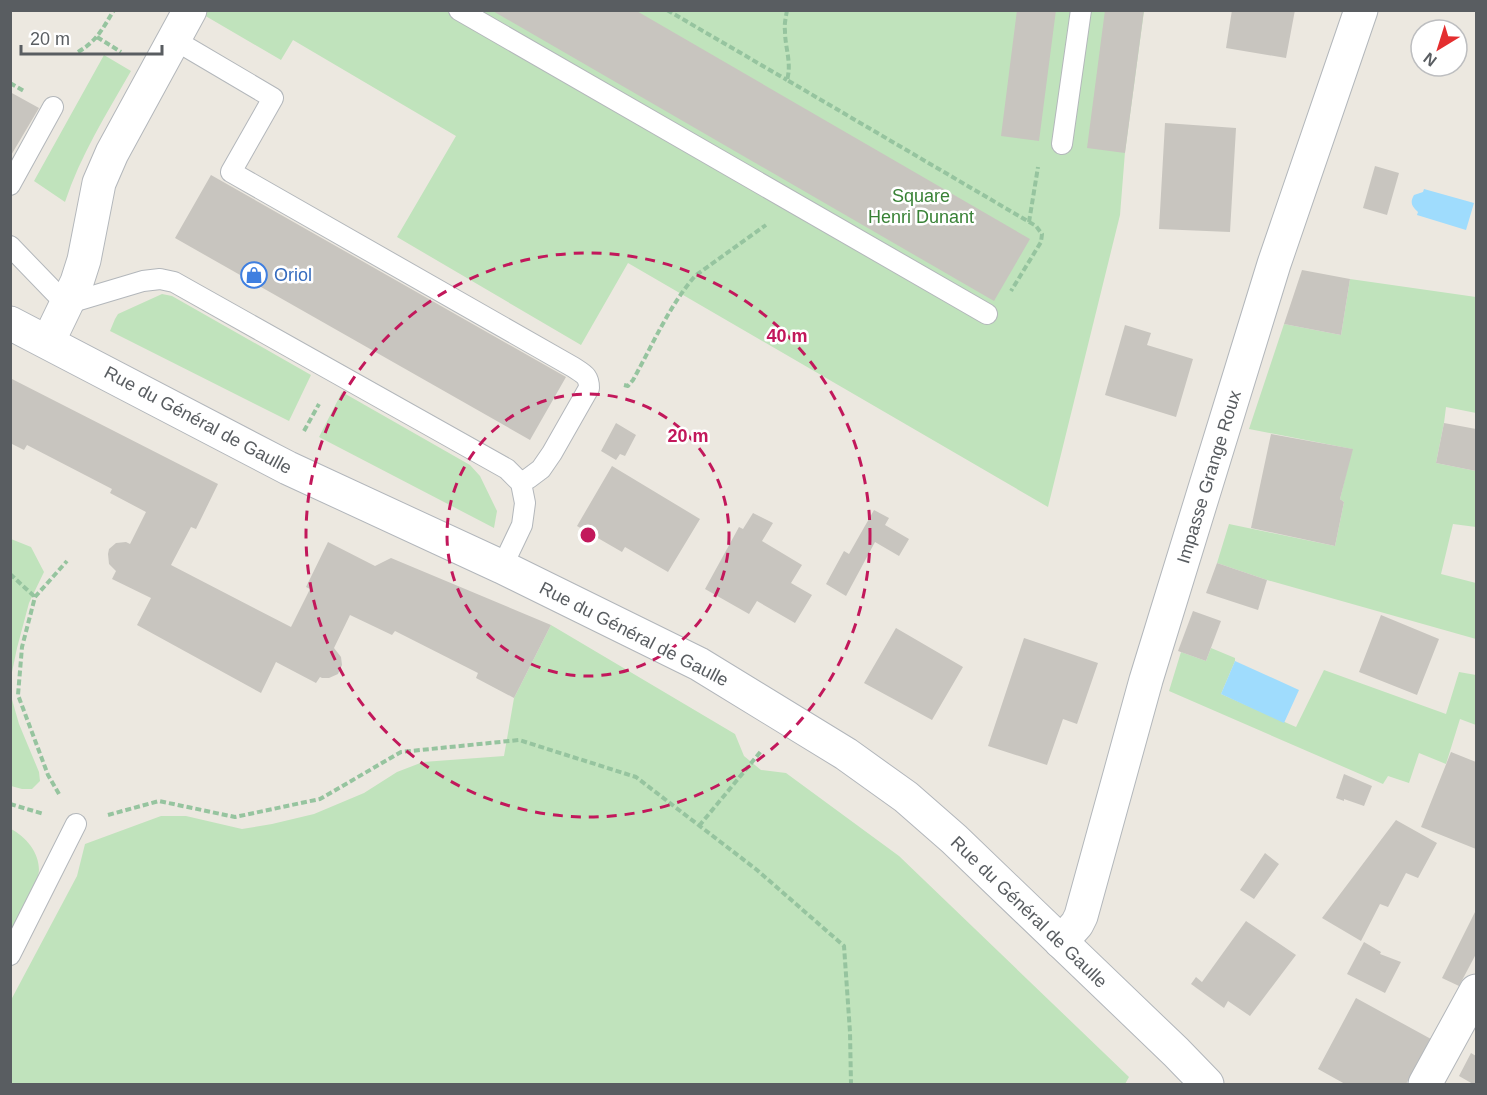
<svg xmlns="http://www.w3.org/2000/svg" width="1487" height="1095" viewBox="0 0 1487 1095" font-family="Helvetica,sans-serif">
	<rect width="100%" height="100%" fill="#ece8e0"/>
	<path fill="#c0e3bc" d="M197,11h947l-19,141 -5,63 -72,292 -420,-244 -47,82 -184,-108 59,-101 -163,-96 -12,20z
		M104,55l27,16c-24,42 -51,85 -66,131l-31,-21z
		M1350,279l126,18v116l-30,-6 -2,16 -8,40 40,8v56l-23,-3 -12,50 35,9v56l-209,-59 -50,-17 12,-39 106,22 9,-44 -4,-3 12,-50 -103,-20 35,-105 57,11z
		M162,294l10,2 139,79 -22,46 -179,-90 5,-12 3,-5z
		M342,392l128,73 10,11 17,35 -3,17 -175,-91z
		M11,539l20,8 13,25 -15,31 -12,45 -6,29z
		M551,625l184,109 9,22 17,14 25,3 113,83 230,221 -4,7h-1114v-84l66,-124 8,-32 76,-28h25l56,13 30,-5 42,-10 50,-21 33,-21 26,-10 81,-6 10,-58z
		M1211,648l24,10v3l-14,33 75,33 28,-57 122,44 13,-42 17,3v50l-16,-6 -14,45 -27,-11 -10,30 -21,-7 -5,8 -214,-93 12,-39 25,9z
		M11,696l8,28 20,48 1,9 -8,8h-10l-11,-3z
		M11,829c15,8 28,23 28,41 -1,15 -21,46 -28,60z"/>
	<path fill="#9fdcfd" d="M1424,189l50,14 -8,27 -49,-15 1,-3c-7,-6 -8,-10 -4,-17l9,-3z
		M1235,661l64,29 -15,33 -63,-29z"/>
	<path fill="#c8c5bf" d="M491,10h144l395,229 -36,62z
		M1017,10h39l-17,131 -38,-5z
		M1105,10h39l-19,143 -38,-5z
		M1232,10h63l-9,48 -60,-10z
		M10,92l29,16 -29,49z
		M1165,123l71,5 -6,104 -71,-3z
		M1375,166l24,7 -12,42 -24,-7z
		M211,175l355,202 -36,63 -355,-202z
		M1302,270l48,9 -9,56 -57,-11z
		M1125,325l26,8 -4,12 46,14 -17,58 -71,-22z
		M10,378l208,106 -22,45 -5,-2 -20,38 120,62 19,-38 -4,-2 22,-45 47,24 16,-8 160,67 -37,73 -38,-20 2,-5 -83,-42 -3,4 -42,-20 -16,33 7,9 1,8 -4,9 -9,4h-7l-2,-1 -4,6 -40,-21 -15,31 -124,-68 14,-27 -39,-19 4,-8 -7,-7 -1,-10 1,-5 7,-6 10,-1 4,2 16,-32 -36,-19 2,-4 -85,-44 -3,5 -14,-7z
		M616,423l20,12 -11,21 -5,-2 -4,6 -15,-9z
		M1444,423l32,6v42l-40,-8z
		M1271,434l82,15 -13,50 4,3 -9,44 -84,-18z
		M612,466l88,53 -32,53 -43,-25 -3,5 -45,-26z
		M874,510l15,8 -4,7 24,14 -10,17 -24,-14 -29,54 -20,-12 18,-33 5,3z
		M753,513l20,10 -11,18 40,24 -11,18 21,12 -17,28 -38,-22 -8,13 -44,-25 34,-62 4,2z
		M1217,563l50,17 -9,30 -52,-17z
		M1193,611l28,10 -15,40 -28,-10z
		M1381,615l58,24 -22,56 -58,-23z
		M896,628l67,39 -31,53 -68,-37z
		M1024,638l74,25 -21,61 -14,-5 -16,46 -59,-19z
		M1451,752l25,10v87l-55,-22z
		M1344,774l28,12 -8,20 -20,-7v2l-8,-3z
		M1396,820l41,23 -19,35 -12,-5 -18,34 -8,-3 -19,37 -39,-23z
		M1265,853l14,11 -25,35 -14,-9z
		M1476,910v44l-17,32 -17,-8z
		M1246,921l50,34 -46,61 -22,-15 -4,7 -33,-24 5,-7 6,5z
		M1364,942l17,10 -1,2 21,8 -16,31 -38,-19z
		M1356,998l75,41 -25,45h-61l-27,-15z
		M1471,1053l5,3v28h-3l-14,-8z"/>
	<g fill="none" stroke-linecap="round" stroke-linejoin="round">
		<g stroke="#b3b7bb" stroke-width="22">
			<path id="lane" d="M459,10l528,304
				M173,39l100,59 -42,74 342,195c10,7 16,8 16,21l-37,65 -11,16 -12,9 -8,5
				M1062,144l19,-134
				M10,185l43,-78
				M10,246l56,58 77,-23 17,-2 14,3 333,187 14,14 4,20 -3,22 -20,42
				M10,955l66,-131"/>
		</g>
		<g stroke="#b3b7bb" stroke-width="35">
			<path id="street" d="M48,342l29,-60 7,-22 15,-77 13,-30 78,-143
				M1061,942l16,-18 4,-8 65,-236 128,-416 87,-254
				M1425,1084l51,-93"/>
		</g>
		<g stroke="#b2b6bb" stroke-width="35">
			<path id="secondary" d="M10,323l278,145 214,99 197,97 147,90 60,43 48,42 222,213 31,32"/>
		</g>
		<path stroke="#96c49f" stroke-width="4" stroke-dasharray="6 3" stroke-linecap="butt" d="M667,10l120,70
			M787,10c-1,7 -3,14 -2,21 0,17 7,32 2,49l249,146 6,8 -1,8 -30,49
			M97,37l24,15
			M78,52c19,-11 25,-24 36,-42
			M10,83l14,8
			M1029,222l9,-55
			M624,385l4,1 5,-6c19,-34 36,-74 62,-104l71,-51
			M304,431l15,-27
			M10,574l25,23
			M59,794l-11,-19 -30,-80 4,-48 13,-50 32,-36
			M10,804l34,10
			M108,815l51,-14 76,16 85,-18 81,-47 118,-12 117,37 121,93 87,76 6,86 1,52
			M699,826l63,-76"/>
		<use href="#lane" stroke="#fff" stroke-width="20"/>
		<use href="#street" stroke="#fff" stroke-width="33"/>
		<use href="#secondary" stroke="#fff" stroke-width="33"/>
	</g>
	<g fill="none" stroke="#c2185b" stroke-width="3" stroke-dasharray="10 8">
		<circle cx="588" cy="535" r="141"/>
		<circle cx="588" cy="535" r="282"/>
	</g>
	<defs>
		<g id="shop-ring" transform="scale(1.35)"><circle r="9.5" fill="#fff" stroke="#3f7fe0" stroke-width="1.5"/><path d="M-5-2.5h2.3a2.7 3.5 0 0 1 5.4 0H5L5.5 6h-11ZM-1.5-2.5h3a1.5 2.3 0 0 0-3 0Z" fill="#3f7fe0"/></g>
	</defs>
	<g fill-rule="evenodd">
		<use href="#shop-ring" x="254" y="275"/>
	</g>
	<g text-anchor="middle" stroke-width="5" stroke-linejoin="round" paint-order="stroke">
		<g font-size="18" fill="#398236" stroke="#fff">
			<text x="921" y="202">Square<tspan x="921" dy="21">Henri Dunant</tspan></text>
		</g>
		<g font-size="18" fill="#366cbe" stroke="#fff" text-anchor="start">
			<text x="274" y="281">Oriol</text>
		</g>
		<g font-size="18" fill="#595d61" stroke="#fff">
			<text transform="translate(198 420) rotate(28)" y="6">Rue du Général de Gaulle</text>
			<text transform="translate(1209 477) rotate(-73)" y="6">Impasse Grange Roux</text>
			<text transform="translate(634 634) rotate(27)" y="6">Rue du Général de Gaulle</text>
			<text transform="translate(1029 912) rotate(44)" y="6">Rue du Général de Gaulle</text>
		</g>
	</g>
	<circle cx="588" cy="535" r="9" fill="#c2185b" stroke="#fff" stroke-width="3"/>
	<g font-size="18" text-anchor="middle" font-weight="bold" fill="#c2185b" stroke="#fff" stroke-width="5" stroke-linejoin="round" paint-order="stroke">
		<text x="787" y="342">40 m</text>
		<text x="688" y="442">20 m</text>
	</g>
	<rect width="1487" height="1095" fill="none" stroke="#595d61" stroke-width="24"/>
	<g transform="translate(1439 48) rotate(218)"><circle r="28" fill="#ffffff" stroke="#bdbec0" stroke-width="1.5"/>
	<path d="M0-4.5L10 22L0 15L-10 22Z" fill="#e42e2f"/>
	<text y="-9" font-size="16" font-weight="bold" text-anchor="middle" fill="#595d61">N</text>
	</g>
	<path d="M21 45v9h141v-9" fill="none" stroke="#595d61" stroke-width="3"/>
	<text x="30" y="45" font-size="18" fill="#595d61" stroke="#ffffff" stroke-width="4.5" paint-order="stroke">20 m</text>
</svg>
